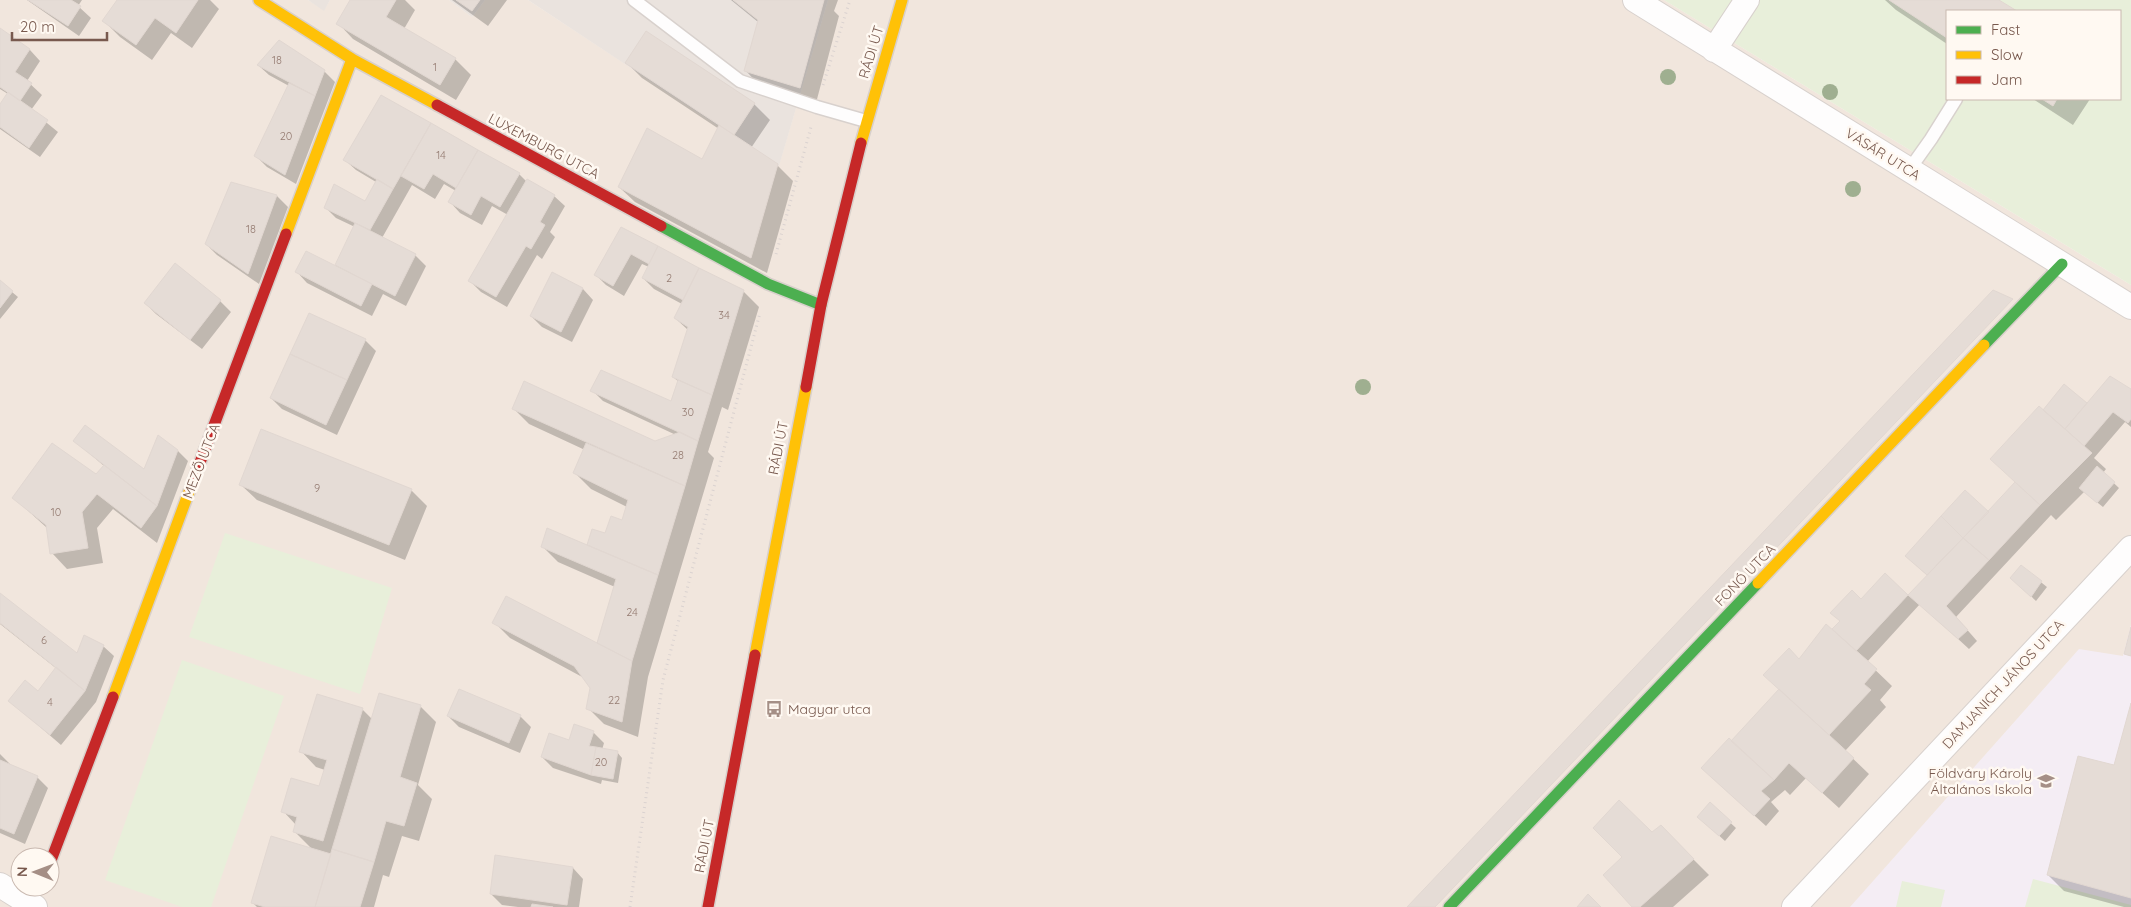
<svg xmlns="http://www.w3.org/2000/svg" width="2131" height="907" viewBox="0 0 2131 907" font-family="Quicksand,sans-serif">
	<rect width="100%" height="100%" fill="#f8f4ef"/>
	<path fill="#f1e6dd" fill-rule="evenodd" d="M0,0h308l16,10 6,-10h119l23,17 13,-17h43l251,165 49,-165h836l467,285v622h-2131zM20,857h30v30h-30z"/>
	<path fill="#eae3de" d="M308,0h22l-6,11z
		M449,0h36l-13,17z
		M528,0h300l-49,166z"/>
	<path fill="#f4edf4" d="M2131,625v282h-281l229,-258 44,7z"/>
	<path fill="#e8efda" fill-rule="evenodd" d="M1664,0h467v285zM1947,11h173v88h-173z
		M225,533l167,55 -32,106 -171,-57z
		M182,660l102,36 -73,211h-29l-77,-27z
		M2033,879l98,26v2h-106z
		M1902,881l43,9 -4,17h-45z"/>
	<path fill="#0003" d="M27,0h55l-4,6 13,12 -12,18z
		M118,0h92l9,9 -27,39 -21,-15 -19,27 -32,-23 -16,-16z
		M351,0h54l10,10 -11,19 51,30 16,16 -15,25 -103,-61 -15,-16z
		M452,0h55l-19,26z
		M731,0h107l-4,11 5,5 -23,87 -55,-16 -15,-16 12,-49z
		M1885,0h112l18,11h-68v33l-51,-34z
		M0,30l30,20 10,11 -13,20 15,14 -11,15 27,22 -18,25 -40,-28v-23l8,-12 -8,-5z
		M627,63l127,41 16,16 -19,28 26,17 16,16 -26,92 -132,-71 -16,-15 84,-26 16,-32 -77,-51z
		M258,65l66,6 11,11 -39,102 -29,-17 -11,-11 33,-70 -20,-11z
		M381,97l138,77 8,8 27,14 11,10 -15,26 5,5 -13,22 -5,-4 -30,52 -26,-15 -11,-11 38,-66 -16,-9 -10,19 -22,-12 -10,-11 6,-11 -12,-7 -9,15 -23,-14 -30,53 33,17 11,11 -20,40 -23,-12 -11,22 -65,-33 -10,-11 38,-5 20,-40 -19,-9 -11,-11 40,-4 11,-21 -20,-12 -11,-10z
		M2033,99h57l-17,26z
		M232,183l45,13 11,11 -29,77 -42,-29 -11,-11z
		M621,229l122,62 16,16 -31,103 -6,-3 -14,45 6,6 -66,219 -10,60 -34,-13 -16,-16 3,-21 -7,-9 -74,-40 -16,-16 104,23 17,-58 -57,-25 -16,-16 45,1 36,-26 4,-14 -36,-18 -16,-16 10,-23 -56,-26 -16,-16 142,34 21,-7 -73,-34 -11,-11 79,13 8,-21 -6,-5 15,-47 -13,-12 7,-14 -28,-15 -11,-11 6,-11 -7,-3 -18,32 -18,-11 -11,-11z
		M552,274l31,15 10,11 -21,42 -30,-15 -11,-11z
		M0,282l18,15 -18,22z
		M220,301l11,11 -29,37 -46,-35 -11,-11z
		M365,340l11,11 -39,84 -55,-26 -11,-11z
		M2065,386l22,19 44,-15v37l-6,-5 -31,36 12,11 -3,4 16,15 -16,19 -19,-15 -28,28 -5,-5 -95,102 21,24 -8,8 -49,-45 -53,58 25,24 -12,14 6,7 -41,44 24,23 -30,34 -33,-30 -16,17 -5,-5 -14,12 8,9 -13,15 -53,-48 19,-35 48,-53 20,-30 40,-22 21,-37 25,-26 22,21 20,-20 -22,-20 83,-43 27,-30 27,-71z
		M75,441l70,30 33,-20 10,10 -31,82 -44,-34 -16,19 6,35 -36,6 -15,-16 -5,-25 -33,-30 82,-22 8,-10z
		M241,485l170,5 16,16 -22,54 -148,-60z
		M2021,566l26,21 -11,14 -19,-18z
		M0,594l78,61 25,-9 11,10 -18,46 -35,43 -51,-44 28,-8 19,-24 -57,-45z
		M459,690l61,26 11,11 -11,26 -61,-26 -11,-11z
		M420,706l16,16 -18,63 14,14 -13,42 -17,-5 -13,41 -6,-2 -9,32h-117l-4,-4 60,-53 -19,-19 2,-6 -13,-14 37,-24 5,-17 -9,-3 -15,-16 61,-42 10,10z
		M2131,708v199h-7l-60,-16 -16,-16 67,-108z
		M593,732l11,11 -2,7 15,2 5,6 -4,25 -16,-3 -1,4 -48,-16 -11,-11 27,-15z
		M0,754l11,11 26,12 11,11 -23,56 -25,-11z
		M1710,804l26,24 -11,13 -21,-19z
		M1661,827l48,48 -36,32h-39l18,-73z
		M573,868l10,11 -4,28h-61l-16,-2 -11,-11z"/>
	<path fill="#e5dcd6" stroke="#e1d7d1" d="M28,0h43l10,6 -13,20z
		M117,0h81l-22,33 -21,-15 -19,27 -34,-24z
		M350,0h46l-10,17 70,41 -16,27 -104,-61z
		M456,0h24l-8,11z
		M733,0h91l-24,88 -56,-17 14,-51z
		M1889,0h110l18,11h-70v27z
		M0,28l30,21 -15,23 17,11 -12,18 -20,-14z
		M646,31l109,72 -21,32 -109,-72z
		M279,40l46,30 -10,26 -58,-31z
		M289,83l26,13 -30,79 -31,-19z
		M8,92l40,28 -19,28 -29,-21v-23z
		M381,95l50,28 -38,66 -50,-29z
		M2042,99h15l-4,7z
		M431,123l47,27 -22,38 -23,-14 -9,15 -23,-13z
		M719,125l59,39 -27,94 -133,-71 29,-59 55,31z
		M478,150l42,23 -20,34 -19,-11 -10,19 -23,-13z
		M377,179l16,10 -23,41 -46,-22 10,-24 31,17z
		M527,179l28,16 -15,27 5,3 -14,24 -5,-3 -30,51 -28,-16z
		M231,182l46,13 -29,79 -43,-30z
		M355,223l61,31 -21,42 -60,-31z
		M621,227l37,19 -9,18 -18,-10 -18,32 -19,-11z
		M658,246l41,22 -16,32 -41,-22z
		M306,251l66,33 -11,22 -66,-34z
		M175,263l46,37 -31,40 -46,-37z
		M699,268l45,22 -32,105 -40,-18 16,-50 -14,-9z
		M552,272l31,16 -22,44 -31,-16z
		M0,280l13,11 -13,17z
		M1993,290l20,9 -578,608h-28z
		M309,313l57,26 -19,41 -57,-26z
		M290,354l57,26 -21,45 -56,-27z
		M601,370l70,31 7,-21 34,15 -14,46 -108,-50z
		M2110,376l21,13v30l-3,4 -15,-11 -29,34 -19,-17z
		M524,381l131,60 25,-9 18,9 -13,45 -173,-77z
		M2064,384l23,19 -22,26 -22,-19z
		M2039,406l53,47 -52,52 -50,-46z
		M85,425l59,44 14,-34 20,15 -21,56 -84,-65z
		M261,429l151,60 -23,56 -150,-60z
		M52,443l44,31 8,-9 53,41 -16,22 -44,-34 -15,18 6,36 -38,6 -4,-29 -34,-27z
		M586,443l99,43 -27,89 -71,-30 5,-16 13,4 6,-17 11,4 6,-20 -55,-27z
		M2097,466l18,16 -18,21 -18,-15z
		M2015,482l25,23 -51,55 -26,-22z
		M1965,490l24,22 -26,26 -22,-22z
		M1941,516l22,22 -36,37 -22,-19z
		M547,528l111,47 -26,86 -35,-18 19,-64 -75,-32z
		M1963,538l26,22 -43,46 22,24 -10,9 -50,-44z
		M2021,565l21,16 -11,16 -21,-19z
		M1885,573l23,22 -52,56 -24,-22 8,-8 -10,-8 22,-23 9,9z
		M0,593l77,60 7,-18 20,10 -19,46 -85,-68z
		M506,596l126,65 -10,61 -36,-13 4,-21 -16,-22 -82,-43z
		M1826,624l51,45 -13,15 7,6 -42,45 -66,-60 26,-27 10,11z
		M2131,627v29l-7,-2z
		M56,667l29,24 -35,44 -42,-34 17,-21 13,11z
		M459,689l62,26 -12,28 -62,-27z
		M1779,689l75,69 -32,35 -33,-30 -15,17 -43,-39z
		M379,693l42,12 -21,72 17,6 -13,43 -18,-5 -12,41 -42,-13z
		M317,694l46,14 -40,133 -30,-9 4,-15 -16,-5 10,-34 28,8 8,-26 -28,-8z
		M2131,703v195l-84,-23 31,-119 36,9z
		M574,724l20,7 -5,15 7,1 -5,28 -50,-18 8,-24 20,7z
		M1729,738l45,42 -13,11 9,8 -16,17 -53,-48z
		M596,747l22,4 -5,28 -22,-4z
		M0,760l38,16 -24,58 -14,-6z
		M1619,800l33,32 9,-7 33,34 -54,48h-8l-29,-32 19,-18 -29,-29z
		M1710,802l22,20 -13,14 -22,-19z
		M271,836l60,18 -16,53h-50l-14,-4z
		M332,849l42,13 -14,45h-45z
		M495,855l78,12 -6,38 -77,-11z
		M1588,894l13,13h-24z
		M532,904l21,3h-22z"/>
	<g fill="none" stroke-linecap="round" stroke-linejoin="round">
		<g stroke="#d8d1cd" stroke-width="15">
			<path id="lane" d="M634,0l106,81 77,26 49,14
				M1909,170l22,-31 25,-40"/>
		</g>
		<g stroke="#d8d1cd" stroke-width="26">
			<path id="street" d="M1635,0l496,307
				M1714,50l33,-50
				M0,885l35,22
				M1794,907l337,-359"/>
		</g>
		<g stroke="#d8d0cb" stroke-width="14">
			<path id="fast" d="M661,226l107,58 53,21
				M1984,345l78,-81
				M1449,907l309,-324"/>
		</g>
		<g stroke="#d8d0cb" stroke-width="14">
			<path id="slow" d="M259,0l93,59 85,46
				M861,143l41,-143
				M286,234l66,-175
				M1758,583l226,-238
				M755,655l51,-268
				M113,697l77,-208"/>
		</g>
		<g stroke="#d8d0cb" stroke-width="14">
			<path id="jam" d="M437,105l224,121
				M806,387l15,-82 40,-162
				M190,489l96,-255
				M50,863l63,-166
				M708,907l47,-252"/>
		</g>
		<path stroke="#dad2d0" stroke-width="3" stroke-dasharray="1 4" stroke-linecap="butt" d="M823,85l27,-85
			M776,254l35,-127
			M630,907l33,-227 97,-367"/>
		<use href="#lane" stroke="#fefdfd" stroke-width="12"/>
		<use href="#street" stroke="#fefdfd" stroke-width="24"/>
		<use href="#fast" stroke="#4caf50" stroke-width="11"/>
		<use href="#slow" stroke="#ffc107" stroke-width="11"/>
		<use href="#jam" stroke="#c62828" stroke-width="11"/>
	</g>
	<g fill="#9faf90">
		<circle cx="1668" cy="77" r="8"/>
		<circle cx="1830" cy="92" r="8"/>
		<circle cx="1853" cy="189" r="8"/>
		<circle cx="1363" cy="387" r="8"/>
	</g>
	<defs>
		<g id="bus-bare" transform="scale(1.35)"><path d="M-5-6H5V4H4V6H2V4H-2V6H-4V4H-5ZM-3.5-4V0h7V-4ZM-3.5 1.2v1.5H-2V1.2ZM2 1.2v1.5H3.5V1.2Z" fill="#a58f86" stroke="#fff9f2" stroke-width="2.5" paint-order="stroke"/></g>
		<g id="school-bare" transform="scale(1.35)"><path d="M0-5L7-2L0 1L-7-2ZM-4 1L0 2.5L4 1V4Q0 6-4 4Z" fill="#a58f86" stroke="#fff9f2" stroke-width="2.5" paint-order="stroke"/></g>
	</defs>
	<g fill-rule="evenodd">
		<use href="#bus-bare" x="774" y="709"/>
		<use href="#school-bare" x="2046" y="781"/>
	</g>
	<g text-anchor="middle" stroke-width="5" stroke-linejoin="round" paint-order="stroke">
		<g font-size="11" fill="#957c72">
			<text x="277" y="64">18</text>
			<text x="435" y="71">1</text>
			<text x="286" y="140">20</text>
			<text x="441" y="159">14</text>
			<text x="251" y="233">18</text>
			<text x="669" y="282">2</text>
			<text x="724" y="319">34</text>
			<text x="688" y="416">30</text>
			<text x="678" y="459">28</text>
			<text x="317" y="492">9</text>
			<text x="56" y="516">10</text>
			<text x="632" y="616">24</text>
			<text x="44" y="644">6</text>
			<text x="614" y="704">22</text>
			<text x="50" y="706">4</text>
			<text x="601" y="766">20</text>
		</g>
		<g font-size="14" fill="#78594e" stroke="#fff9f2">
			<text transform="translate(871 52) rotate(-73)" y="5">RÁDI ÚT</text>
			<text transform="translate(544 146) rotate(28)" y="5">LUXEMBURG UTCA</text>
			<text transform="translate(1883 154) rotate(32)" y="5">VÁSÁR UTCA</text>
			<text transform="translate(778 448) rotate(-79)" y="5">RÁDI ÚT</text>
			<text transform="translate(201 461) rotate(-69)" y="5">MEZŐ UTCA</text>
			<text transform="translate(1745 575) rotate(-46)" y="5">FONÓ UTCA</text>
			<text transform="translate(2003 684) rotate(-47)" y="5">DAMJANICH JÁNOS UTCA</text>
			<text transform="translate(704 846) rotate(-79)" y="5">RÁDI ÚT</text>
		</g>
		<g font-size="14" fill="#78594e" stroke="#fff9f2" text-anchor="start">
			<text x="788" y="714">Magyar utca</text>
			<text x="2032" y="778" text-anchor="end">Földváry Károly<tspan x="2032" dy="16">Általános Iskola</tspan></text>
		</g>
	</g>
	<rect x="1946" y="10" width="175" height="90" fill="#fff9f2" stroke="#c9b9b0"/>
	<rect x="1956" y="26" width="25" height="8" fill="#4caf50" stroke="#c9b9b0"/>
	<text x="1991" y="35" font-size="15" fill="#78594e">Fast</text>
	<rect x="1956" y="51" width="25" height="8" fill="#ffc107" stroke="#c9b9b0"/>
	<text x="1991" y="60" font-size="15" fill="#78594e">Slow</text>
	<rect x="1956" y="76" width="25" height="8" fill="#c62828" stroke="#c9b9b0"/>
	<text x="1991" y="85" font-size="15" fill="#78594e">Jam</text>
	<g transform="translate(35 872) rotate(271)"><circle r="24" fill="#fff9f2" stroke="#c9b9b0"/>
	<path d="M0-4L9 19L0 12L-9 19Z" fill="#a58f86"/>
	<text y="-8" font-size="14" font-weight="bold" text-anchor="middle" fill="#78594e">N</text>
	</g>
	<path d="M12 32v8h95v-8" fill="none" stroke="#78594e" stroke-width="2.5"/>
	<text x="20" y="32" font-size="15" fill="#78594e" stroke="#fff9f2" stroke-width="4" paint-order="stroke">20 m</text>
</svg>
